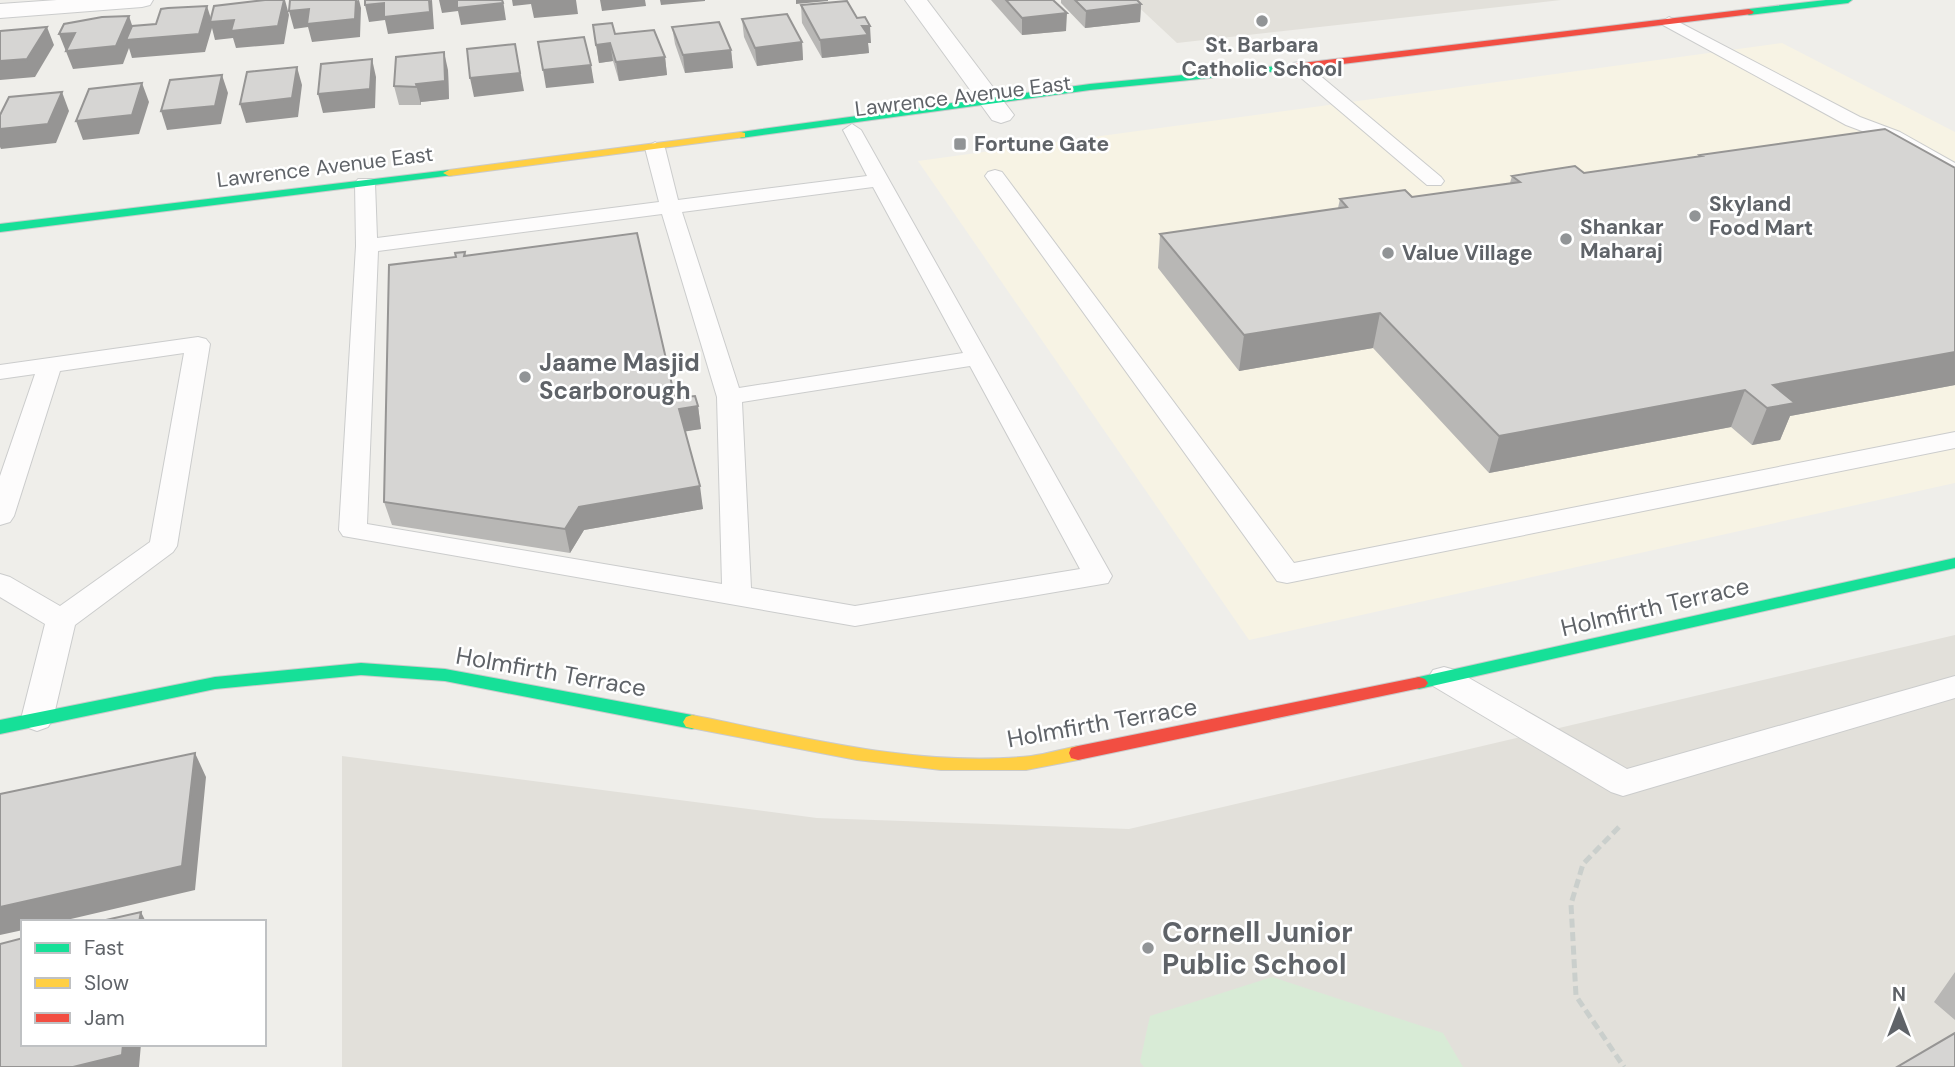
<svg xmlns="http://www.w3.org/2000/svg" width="1955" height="1067" viewBox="0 0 1955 1067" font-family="'DM Sans',sans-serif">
	<rect width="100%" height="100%" fill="#efeeea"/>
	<path fill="#f7f3e4" d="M1782,43l173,89v351l-706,157 -331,-479z"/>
	<path fill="#e2e0da" d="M1131,0h430l-384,43z
		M1955,635v432h-1613v-311l475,62 312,11z"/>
	<path fill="#d8ebd6" d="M1272,977l171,56 20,34h-319l-4,-5 10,-46z"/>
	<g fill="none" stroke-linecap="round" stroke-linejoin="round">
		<g stroke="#cbcccc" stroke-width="2">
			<path id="lane" d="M1669,17l191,100 40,15 55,31v14l-69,-37 -40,-15 -183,-100 -2,-3z
				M1299,62l6,1 136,114 3,4 -3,4h-14l-134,-114 -3,-4 3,-4z
				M852,124l9,6 251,446 -4,7 -253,43 -512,-90 -4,-6 17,-284 -1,-63 3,-4h14l3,4 2,55 282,-36 -14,-54 10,-6 10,6 13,52 189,-24 -24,-46zM873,187l90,166 -224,35 -57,-176zM662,214l55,183 5,187 -355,-60 11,-273zM970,366l110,203 -225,37 -104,-18 -9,-186z
				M995,170l7,2 292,391 661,-131v16l-668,135 -10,-2 -292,-405 3,-4z
				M198,337l8,2 4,5 -33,202 -4,6 -98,73 -22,94 -5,8 -11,4 -11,-4 -5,-8 24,-95 -45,-27v-23l10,3 50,29 90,-64 34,-189 -124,18 -46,145 -4,6 -10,3v-49l35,-102 -35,5v-14z
				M1444,667l11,3 172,99 328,-93v22l-332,98 -12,-4 -178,-106 -5,-8 5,-8z"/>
		</g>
		<g stroke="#cbcccc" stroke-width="2">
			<path id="street" d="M57,0h96l-3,5 -8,2 -142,11v-14z
				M905,0h22l87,115 -4,5 -9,3 -9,-3z"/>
		</g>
		<g stroke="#cacacb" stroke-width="2">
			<path id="fast" d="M1826,0h26l-4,3 -99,12 -5,-3 5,-3z
				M1277,66l5,3 -2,2 -190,19 -349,48 -5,-3 5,-3 349,-48z
				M449,170l4,1v4l-453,57v-8z
				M1955,558v10l-536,121 -6,-2 -3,-4 3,-4 6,-2z
				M361,663l84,6 247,46 6,2 3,5 -3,5 -6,2 -247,-48 -84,-6 -146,14 -215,45v-14l215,-43z"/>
		</g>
		<g stroke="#cacacb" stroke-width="2">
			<path id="slow" d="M741,132l4,1v4l-296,39 -6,-3 6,-3z
				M692,715c110,22 226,53 339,41 16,-2 31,-7 47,-10l7,2 2,5 -2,5 -7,2 -52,10h-85l-84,-10 -171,-33 -3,-5 3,-5z"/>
		</g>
		<g stroke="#cacacb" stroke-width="2">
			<path id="jam" d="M1749,9l5,3 -2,2 -475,58 -5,-3 5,-3z
				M1419,677l6,2 3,4 -3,4 -347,73 -7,-2 -2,-5 2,-5 7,-2z"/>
		</g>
		<path stroke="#cacfcc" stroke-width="5" stroke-dasharray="9 4.5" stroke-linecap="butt" d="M1619,827l-36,37 -12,40 5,92 48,71"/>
		<use href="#lane" fill="#fdfcfc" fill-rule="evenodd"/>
		<use href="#street" fill="#fdfcfc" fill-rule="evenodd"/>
		<use href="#fast" fill="#16e098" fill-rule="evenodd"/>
		<use href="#slow" fill="#ffcf43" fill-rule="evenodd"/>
		<use href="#jam" fill="#f24e42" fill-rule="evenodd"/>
	</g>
	<path fill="#b8b7b5" d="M991,0h62l13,31 -44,4z
		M1061,0h76l4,4 -1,18 -55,6 -24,-25z
		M801,5l70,38h-3l1,10 -47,5 -20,-35z
		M742,19l60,23 1,18 -46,6 -13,-29z
		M593,25l72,32 2,18 -48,6 -6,-20 -14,2z
		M672,27l59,23 2,18 -48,5 -10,-29z
		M448,70l1,29 -28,3v3h-22l-5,-19z
		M1700,155l255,13v217l-165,31 -10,24 -28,5 -21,-18 -242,46 -116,-125 -134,23 -81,-103 2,-34 178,-26 2,-9 72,-2 98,-14 2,-7 72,-3 115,-16z
		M465,252l1,4 209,142 23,8 3,23 -16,2 18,78 -119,21 -14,23 -178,-28 -8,-23 72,-245z
		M1955,972v48l-21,-18z"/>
	<path fill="#969594" d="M284,0h1l4,15 -5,29 -48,4 -3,-10 -18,2 -3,-12 -7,24 -73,6 -3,-10 -6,16 -50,5 -14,-35 70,-18 6,18 72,-28 5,16z
		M359,0l2,8 -1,29 -48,5 -4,-15 -14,2 -5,-18z
		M432,0l2,29 -46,5 -3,-14 -16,2 -4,-17z
		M439,0h64l3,20 -45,5 -3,-14 -16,2z
		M512,0h64l2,14 -44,4 -3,-14 -18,2z
		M600,0h45l1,6 -44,5z
		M660,0h45v1l-44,4z
		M796,0h32v1l-32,3z
		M1141,4l-1,18 -55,6 1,-17z
		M1067,13l-1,18 -44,4v-17z
		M862,26h8l1,17h-3l1,10 -47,5 -2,-18z
		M47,27l7,18 -19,32 -35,3v-19z
		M802,42l1,18 -46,6 -2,-18z
		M610,43l3,18 -14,2 -3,-18z
		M515,44l9,47 -50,6 -4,-19z
		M731,50l2,18 -48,5 -2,-18z
		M444,52l4,18 1,29 -28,3v3l-5,-21z
		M665,57l2,18 -48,6 -3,-19z
		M372,59l4,18 -1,31 -52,5 -5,-19z
		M591,65l3,18 -48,5 -3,-18z
		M297,67l5,18 -4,32 -52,6 -6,-19z
		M222,75l6,18 -7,31 -54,6 -6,-19z
		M142,83l7,19 -10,32 -56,6 -7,-19z
		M62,92l7,19 -13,32 -55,6 -1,-2v-18z
		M1380,313l-7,35 -134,23 5,-36z
		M1955,352v33l-165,31 -10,24 -28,5 15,-37 6,-23z
		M1745,390l-14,37 -242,46 10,-37z
		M698,406l3,23 -19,3 -3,-23z
		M700,486l3,23 -119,21 -14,23 -5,-24 14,-22z
		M195,753l11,24 -11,113 -137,32h-35v8l-23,5v-28z
		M141,912l5,10h-7z
		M123,1044h18l-2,23h-66z"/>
	<path fill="#d6d5d3" stroke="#969594" stroke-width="2" d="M265,0h19l-6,26 -47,5 3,-11 -24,2 4,-16z
		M290,0h66l-1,19 -48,5 2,-15 -20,2z
		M365,0h64l1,12 -46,5v-14l-19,2z
		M457,0h45l1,3 -46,5z
		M1006,0h47l14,13 -45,5z
		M1075,0h62l4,4 -55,7z
		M847,1l10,17 8,-1 5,9h-8l6,9 -48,5 -19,-35z
		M207,6l-8,28 -73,6 6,-14 24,-2 5,-15 7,-1z
		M787,14l15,28 -47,6 -13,-29z
		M129,16l-13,30 -50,5 9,-18 -16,1 5,-10 38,-7z
		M719,22l12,28 -48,5 -11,-28z
		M612,23l3,11 39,-4 11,27 -49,5 -6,-19 -14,2 -3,-20z
		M47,27l-20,32 -27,2v-30z
		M584,37l7,28 -48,5 -5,-28z
		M515,44l5,29 -50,5 -3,-29z
		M444,52l1,29 -29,3 1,3 -23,-1 2,-29z
		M372,59l-2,30 -52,5 3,-30z
		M297,67l-5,31 -52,6 7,-32z
		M222,75l-7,31 -54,5 9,-31z
		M142,83l-10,32 -56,6 13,-32z
		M62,92l-14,32 -48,5v-14l9,-18z
		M1885,129l70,39v184l-182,33 22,18 -28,5 -22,-18 -246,46 -119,-123 -136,22 -84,-101 187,-27 -7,-8 65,-9 7,7 108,-15 -8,-6 63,-10 9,7 118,-17 -2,-1z
		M637,233l38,165 20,-2 3,10 -19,3 21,77 -121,21 -14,22 -181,-27 5,-237 67,-8 -1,-4 10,-1 -1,4z
		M195,753l-13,113 -182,41v-113z
		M141,912l-2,10h-42z
		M23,938v106h100l-1,11 -49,12h-73v-123z
		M1955,1033v34h-58z"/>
	<g fill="#919496" stroke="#fff" stroke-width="2.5">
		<circle cx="1262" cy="21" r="7"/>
		<rect x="953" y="137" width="14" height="14" rx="3.5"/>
		<circle cx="1695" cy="216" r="7"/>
		<circle cx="1566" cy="239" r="7"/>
		<circle cx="1388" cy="253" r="7"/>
		<circle cx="525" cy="377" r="7"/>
		<circle cx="1148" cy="948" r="7"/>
	</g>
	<g text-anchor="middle" stroke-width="5" stroke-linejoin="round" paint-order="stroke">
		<g font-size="21" font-weight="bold" fill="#5f6368" stroke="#fff" text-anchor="start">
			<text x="1262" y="52" text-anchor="middle">St. Barbara<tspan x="1262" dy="24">Catholic School</tspan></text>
			<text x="974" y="151">Fortune Gate</text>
			<text x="1709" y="211">Skyland<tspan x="1709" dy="24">Food Mart</tspan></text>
			<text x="1580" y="234">Shankar<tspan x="1580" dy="24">Maharaj</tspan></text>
			<text x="1402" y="260">Value Village</text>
		</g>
		<g font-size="21" fill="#5f6368" stroke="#fff">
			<text transform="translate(963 96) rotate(-7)" y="7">Lawrence Avenue East</text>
			<text transform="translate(325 167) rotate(-7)" y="7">Lawrence Avenue East</text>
		</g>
		<g font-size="24" font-weight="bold" fill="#5f6368" stroke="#fff" text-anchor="start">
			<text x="539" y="371">Jaame Masjid<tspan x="539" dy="28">Scarborough</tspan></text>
		</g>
		<g font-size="24" fill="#5f6368" stroke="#fff">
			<text transform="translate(1655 607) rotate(-13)" y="8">Holmfirth Terrace</text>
			<text transform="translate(551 672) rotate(10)" y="8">Holmfirth Terrace</text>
			<text transform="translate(1102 723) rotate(-10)" y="8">Holmfirth Terrace</text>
		</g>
		<g font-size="28" font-weight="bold" fill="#5f6368" stroke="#fff" text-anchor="start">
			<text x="1162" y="942">Cornell Junior<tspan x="1162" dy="32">Public School</tspan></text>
		</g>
	</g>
	<rect x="21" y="920" width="245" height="126" fill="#ffffff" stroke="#bfc1c3" stroke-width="2"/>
	<rect x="35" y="943" width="35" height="10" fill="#16e098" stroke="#bfc1c3" stroke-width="2"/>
	<text x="84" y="955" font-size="21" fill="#5f6368">Fast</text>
	<rect x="35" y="978" width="35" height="10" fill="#ffcf43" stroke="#bfc1c3" stroke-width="2"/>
	<text x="84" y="990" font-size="21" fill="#5f6368">Slow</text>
	<rect x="35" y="1013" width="35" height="10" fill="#f24e42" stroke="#bfc1c3" stroke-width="2"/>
	<text x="84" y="1025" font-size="21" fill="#5f6368">Jam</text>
	<g transform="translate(1899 1011)" stroke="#ffffff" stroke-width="5" paint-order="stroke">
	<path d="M0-5L12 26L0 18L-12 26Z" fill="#5f6368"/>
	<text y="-10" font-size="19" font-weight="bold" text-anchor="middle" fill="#5f6368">N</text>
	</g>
</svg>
